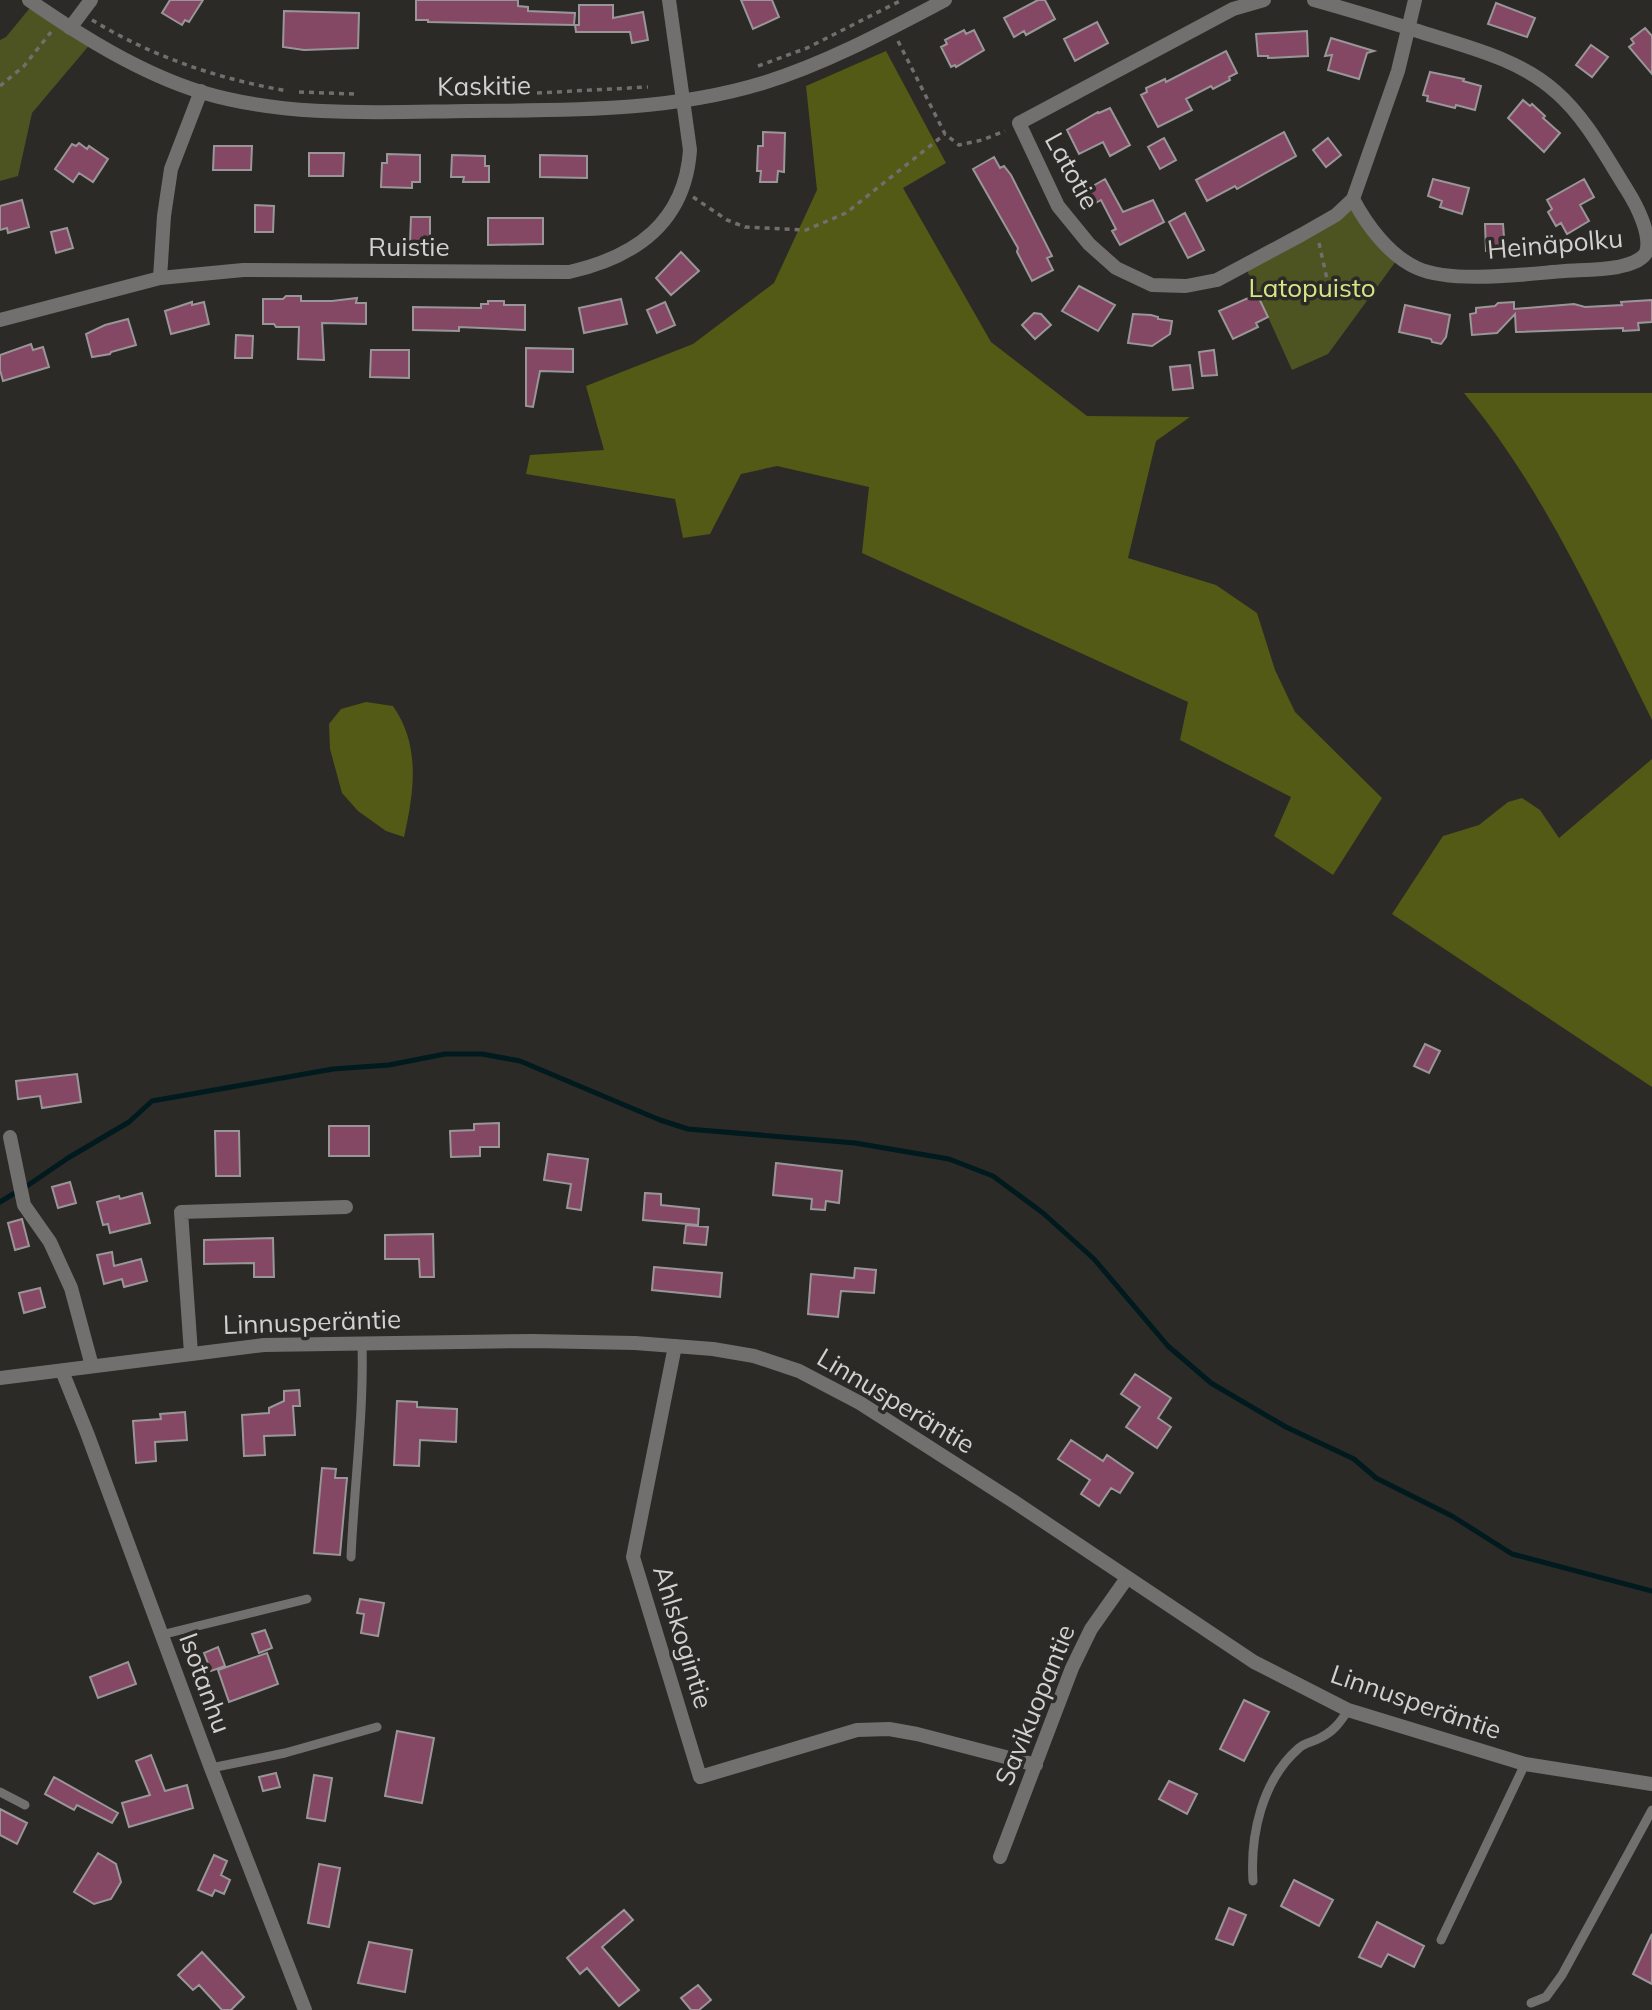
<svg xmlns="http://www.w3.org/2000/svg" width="1652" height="2010" viewBox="0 0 1652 2010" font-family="Mulish,sans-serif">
	<rect width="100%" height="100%" fill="#2b2a27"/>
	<path fill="#4e5421" d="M34,3l58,39 -60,71 -14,63 -18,5v-141l6,-3z
		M1353,199l46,58 -71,97 -36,16 -47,-104z"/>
	<path fill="#535a15" d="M886,51l60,112 -43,25 88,154 96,74 103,1 -34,24 -28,117 88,27 41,28 18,57 20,42 87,86 -49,77 -59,-39 17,-39 -111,-57 8,-38 -326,-149 7,-66 -92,-21 -36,8 -31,60 -27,4 -8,-39 -149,-25 4,-19 74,-5 -18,-64 107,-42 81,-61 43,-93 -11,-104z
		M1464,393h188v327c-56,-113 -107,-229 -188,-327z
		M366,702l27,4c28,40 21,86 11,131l-18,-6 -28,-20 -16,-18 -12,-44 -1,-25 12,-15z
		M1652,759v328l-260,-173 51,-78 36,-11 29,-23 14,-4 18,12 19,28z"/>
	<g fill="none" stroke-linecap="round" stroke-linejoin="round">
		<path stroke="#001a1d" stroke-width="5" d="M24,1188l44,-30 61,-36 23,-21 181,-32 56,-4 56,-11h37l38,7 140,59 28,9 167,14 94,16 44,17 50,37 51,46 74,87 43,37 75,44 68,32 22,19 76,38 60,38 140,37
			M0,1202l13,-8"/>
	</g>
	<path fill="#844865" stroke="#999697" stroke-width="2" d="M170,0h33l-14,22 -4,-2 -3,5 -20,-12z
		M416,0h102v6l10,1v4l47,2 -1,12 -146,-3v-2h-12z
		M741,0h31l7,17 -26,12z
		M1038,0h7l10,19 -29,16 -2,-4 -10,6 -10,-19z
		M1496,3l39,15 -8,19 -39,-13z
		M579,5h34v13l30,-6 5,28 -16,3 -2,-11h-54l-1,-7h4z
		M284,11l75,2 -1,35 -54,2 -21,-3z
		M1097,22l11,21 -33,18 -11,-22z
		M1645,28l7,8v38l-23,-27 5,-4 -3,-4z
		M964,30l2,4 8,-4 10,20 -28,17 -1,-2 -4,2 -10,-20 6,-3 -2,-4z
		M1307,31l1,25 -40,2v-2h-10l-2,-22z
		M1331,38l43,13 -7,2 -8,26 -31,-9 4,-15 -7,1z
		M1591,45l17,12 -16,20 -16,-12z
		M1226,51l11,22 -8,4 1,3 -17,9 -2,-3 -25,13 6,11 -34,17 -17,-32 6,-3 -1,-4 19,-9 1,3z
		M1430,72l34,7 -1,2 18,5 -6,24 -19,-5 -1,3 -28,-7 1,-5 -5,-1z
		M1523,100l7,6 2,-2 13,12 -2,2 17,15 -16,19 -36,-34z
		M1110,108l20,37 -20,11 -7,-14 -24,12 -12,-24 31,-18 1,1z
		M763,132l22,1 -1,39 -6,-1 -1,11h-17l1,-11h-4l1,-25h5z
		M1284,132l12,24 -59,33 -2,-3 -28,15 -11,-21z
		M1164,138l12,22 -16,9 -12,-22z
		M1328,138l13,17 -15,12 -13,-17z
		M79,143l8,6 2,-3 19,13 -15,23 -14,-9 -6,9 -18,-13 17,-25 4,2z
		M214,146h38l-1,24h-38z
		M309,153h35l-1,23h-34z
		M387,154l33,1v27h-8v6l-31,-1 1,-24h5z
		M452,155l33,1v10h4v16h-26l1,-5h-13z
		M540,155l47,1v22l-47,-1z
		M994,157l6,11 4,-2 7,9 41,81 -5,2 6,12 -21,11 -15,-29 1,-4 -45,-79z
		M1105,179l18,33 30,-12 11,22 -44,23 -8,-14 4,-2 -15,-29 -9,5 -8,-14z
		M1433,179l36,9 -7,26 -22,-7 2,-6 -14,-5z
		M1584,179l10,18 -14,8 9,16 -22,13 -6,-11 -5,3 -8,-14 4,-3 -5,-9z
		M22,200l7,27 -21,6 -1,-5 -7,2v-24z
		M255,205l19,1 -1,26h-18z
		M1185,213l19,37 -16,8 -19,-36z
		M411,217h19v25h-20z
		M488,218h55v26l-55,1z
		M1485,224h18l2,26 -19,1z
		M67,228l6,20 -17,5 -5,-21z
		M681,252l18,19 -28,24 -15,-17z
		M1079,286l36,19 -17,26 -36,-20z
		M1257,294l11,23 -12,6 2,4 -25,12 -14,-28z
		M286,296h15v5h31l25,-3 -1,5h10v21l-44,-1 2,37 -26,-1 1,-32h-23l-2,-3h-11v-25h20z
		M621,299l6,25 -43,9 -5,-25z
		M1652,300v22l-14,1 1,7 -16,1v-3l-107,4 -1,-18 -18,19 -25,2 -2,-21 6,-1v-5l19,-2 3,-3 16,-1v7l60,-5 11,3 37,-2 -1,-3z
		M488,301h16v4h21v25l-66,-3v4l-46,-1v-23l68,1v-4h7z
		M192,302v3l12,-3 5,22 -38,10 -6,-23z
		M665,302l10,23 -18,8 -10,-23z
		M1405,305l45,10 -4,22 -5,7 -9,-2 -1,-3 -32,-7z
		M1034,313l7,1 10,11 -16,14 -13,-14z
		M1133,314l18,1 7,2v2l14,2 -2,13 -18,12 -24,-3z
		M128,319l8,26 -25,7 -1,2 -18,3 -6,-23 19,-9z
		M236,335l17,1 -1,22h-17z
		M31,344l2,6 10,-3 6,20 -46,14 -3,-11v-15z
		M526,348l47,1v23l-33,-1 -7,36 -7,-1z
		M371,350h38v28l-39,-1z
		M1214,350l3,25 -15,1 -3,-24z
		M1190,365l3,23 -20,2 -3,-23z
		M1425,1044l15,7 -11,22 -15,-7z
		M77,1074l4,28 -39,6 -2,-12 -22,3 -2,-18z
		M499,1123v24h-19v9l-29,1 -1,-26 24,-1v-6z
		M329,1126h40v30h-40z
		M215,1131h24l1,45h-24z
		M548,1154l40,5 -7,51 -14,-2 4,-24 -27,-4z
		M776,1163l66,8 -3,32 -13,-2 -1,9 -14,-1 1,-10 -39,-4z
		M70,1182l6,21 -18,5 -6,-21z
		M142,1193l8,30 -40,10 -2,-9 -5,1 -6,-23 22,-6 1,3z
		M645,1193l16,1v11l38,4 -1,16 -55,-5z
		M22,1219l7,27 -14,4 -7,-27z
		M686,1225l22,2 -2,18 -22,-2z
		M433,1234l1,43h-14l-1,-18h-34v-24z
		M273,1238l1,39h-20v-14l-50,1v-24z
		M112,1252l2,14 27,-7 6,22 -23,6 -2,-8 -18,5 -7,-29z
		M654,1267l68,6 -2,24 -68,-7z
		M855,1268l21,2 -2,23 -33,-2 -3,26 -30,-3 3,-40 43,4z
		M40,1288l5,19 -21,6 -5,-20z
		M1135,1374l36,24 -13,20 13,9 -14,21 -31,-21 14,-20 -19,-13z
		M299,1390l1,16h-7l2,29 -31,1 1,19 -21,1 -2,-41 27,-2v-5l15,-7v-10z
		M397,1401l20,1v5l40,2 -1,33 -36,-2 -1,26 -25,-1z
		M185,1412l2,28 -32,2 1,19 -20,2 -3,-42 28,-2 -1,-5z
		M1071,1440l32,21 4,-6 26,18 -13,20 -9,-5 -12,18 -18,-12 9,-14 -32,-21z
		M322,1468l14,1 -1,9h12l-7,77 -26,-2z
		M360,1599l24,4 -6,33 -17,-3 3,-19 -7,-1z
		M265,1630l7,18 -13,5 -7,-19z
		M218,1647l7,19 -14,5 -7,-18z
		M267,1653l11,31 -49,18 -11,-32z
		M128,1662l8,22 -38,14 -8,-21z
		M1244,1700l25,12 -25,49 -24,-12z
		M397,1731l37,7 -12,65 -37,-7z
		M151,1755l14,36 22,-6 6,23 -64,19 -7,-24 28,-8 -14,-34z
		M276,1773l4,14 -17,4 -4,-14z
		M314,1775l18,3 -7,43 -18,-3z
		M54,1777l64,36 -6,10 -35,-18 -3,5 -29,-16z
		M1169,1781l28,13 -10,20 -28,-15z
		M0,1809l27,14 -10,21 -17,-9z
		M98,1853l18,11 5,18 -10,17 -17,5 -20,-12z
		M214,1855l13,6 -6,14 9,5 -6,14 -9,-4 -3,6 -14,-6z
		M319,1864l21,4 -11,59 -21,-4z
		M1294,1880l39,20 -14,26 -38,-20z
		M1229,1908l17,7 -13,30 -17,-6z
		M624,1910l9,10 -31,27 37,43 -20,16 -32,-38 -7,6 -13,-16z
		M1377,1922l47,24 -10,21 -26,-13 -7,13 -22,-10z
		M1652,1934v50l-19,-10z
		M369,1942l43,8 -7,42 -47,-9z
		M202,1952l42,45 -13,13h-9l-23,-25 -6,5 -15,-15z
		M698,1985l13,15 -12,10h-8l-10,-12z"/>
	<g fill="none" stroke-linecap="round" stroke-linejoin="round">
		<path stroke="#706f6d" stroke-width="3.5" stroke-dasharray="5 5" stroke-linecap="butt" d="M92,20c61,37 126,59 196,71
			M898,41l47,93 14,11 23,-5 23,-9
			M758,66l49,-18 95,-48
			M0,86l24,-20 27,-34
			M299,92l55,2
			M537,93l111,-6
			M693,197l34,23 18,7 61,3 40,-17 99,-79
			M1319,243l10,45"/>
		<path stroke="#71706f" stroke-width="9" d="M351,1557c3,-71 13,-142 11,-213
			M161,1635l146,-36
			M211,1768l74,-15 92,-26
			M0,1792l25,13
			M1253,1881c-3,-46 9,-101 46,-133 5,-5 13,-6 19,-9 15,-7 22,-16 30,-29
			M1441,1940l84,-176
			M1531,2003l15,-6 16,-22 90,-165"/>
		<path stroke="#71706f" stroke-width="14" d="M1264,0l-31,9 -214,114 39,83 31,38 27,24 36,17 34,1 31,-6 84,-45 35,-20 17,-16 45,-128 17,-71
			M1314,0c36,10 72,21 107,32 46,15 99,27 135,60 30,26 50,65 71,98 10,16 25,45 19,63 -6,9 -19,12 -28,14 -17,3 -36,3 -53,4 -39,3 -113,13 -148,-3 -27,-12 -50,-42 -64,-69
			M70,28l21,-28
			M160,278l4,-62 7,-47 30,-78
			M0,320l160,-42 83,-8 326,2c67,-15 116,-50 121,-122l-21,-150
			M10,1137l14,68 26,37 21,46 21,78
			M675,1346l-42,211 67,220 157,-47 32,-1 28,5 119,31
			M191,1353l-10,-141 165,-5
			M62,1371l25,62 124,335 94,242
			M1000,1857l72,-189 19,-39 36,-51"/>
		<path stroke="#71706f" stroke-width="14" d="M29,0c52,36 111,73 172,92 86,26 180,20 268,19 98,-1 199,1 294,-28 64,-20 123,-52 182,-83
			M0,1378l264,-33 269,-4 102,2 78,6 41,7 45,15 61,32 153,98 241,161 94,48 177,54 127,20"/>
	</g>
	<g text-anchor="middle" stroke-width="7" stroke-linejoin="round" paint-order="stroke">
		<g font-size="26" fill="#d2d1d0" stroke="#2b2a27">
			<text transform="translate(484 86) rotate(-1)" y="9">Kaskitie</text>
			<text transform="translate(1072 171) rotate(61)" y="9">Latotie</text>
			<text transform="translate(1555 244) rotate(-5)" y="9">Heinäpolku</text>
			<text x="409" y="256">Ruistie</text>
			<text transform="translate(312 1322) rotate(-2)" y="9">Linnusperäntie</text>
			<text transform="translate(896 1401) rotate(31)" y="9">Linnusperäntie</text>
			<text transform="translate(683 1637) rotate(73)" y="9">Ahlskogintie</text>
			<text transform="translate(205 1683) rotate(70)" y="9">Isotanhu</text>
			<text transform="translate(1416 1702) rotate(19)" y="9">Linnusperäntie</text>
			<text transform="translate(1035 1705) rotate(-68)" y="9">Savikuopantie</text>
		</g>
		<g font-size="26" fill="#d8e586" stroke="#2b2a27">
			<text x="1312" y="297">Latopuisto</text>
		</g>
	</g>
</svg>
